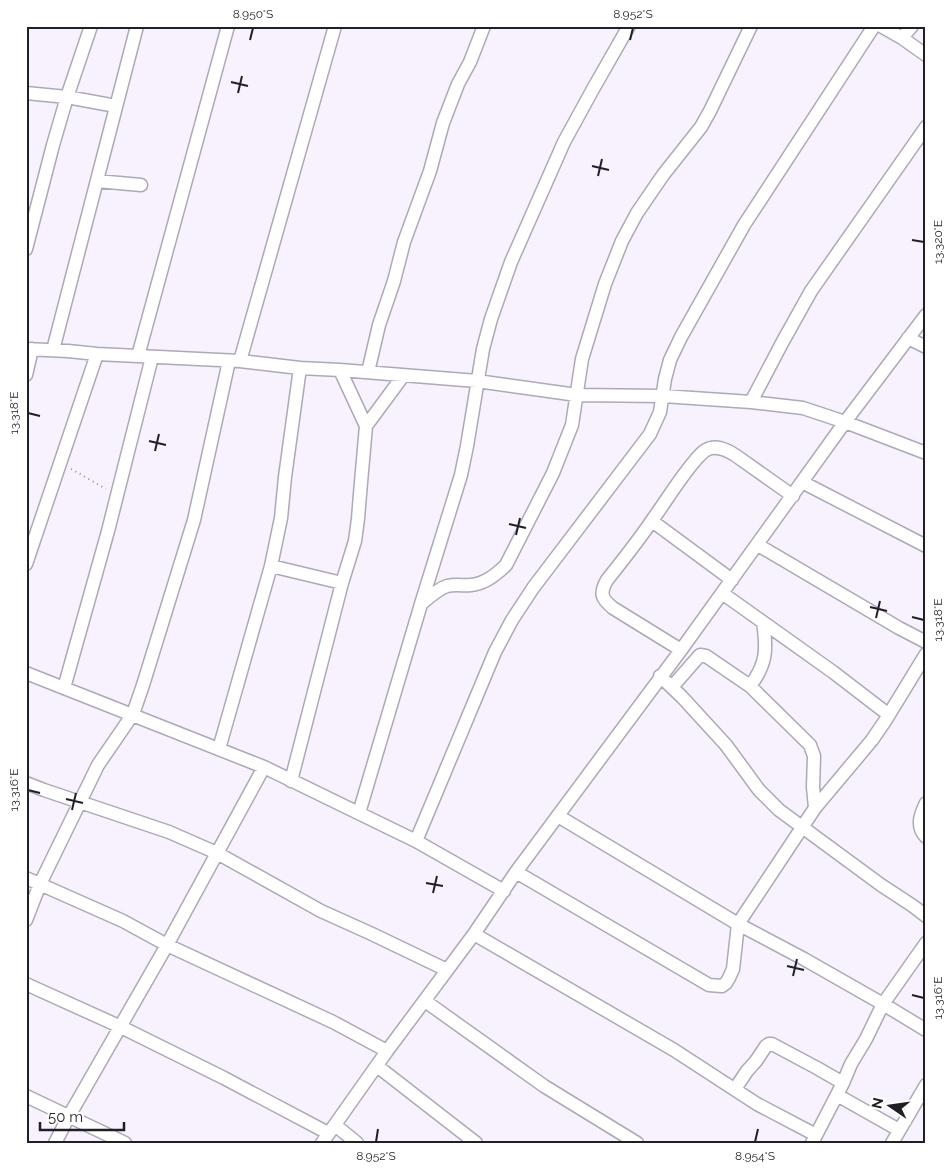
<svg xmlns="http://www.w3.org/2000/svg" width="952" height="1169" viewBox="0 0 952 1169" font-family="Raleway,sans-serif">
	<rect width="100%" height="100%" fill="#f7f2fe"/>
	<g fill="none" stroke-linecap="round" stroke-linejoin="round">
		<g stroke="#aea8b7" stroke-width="15">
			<path id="street" d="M881,26l21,12 24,17
				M902,38l10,-12
				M26,93l41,4 49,9
				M97,181l44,4
				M26,249l27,-104 14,-48 24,-71
				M908,338l18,9
				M26,349l42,2 29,3 143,7 60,7 40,2 137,11 100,14 86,1 88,6 52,6 42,14 81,31
				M53,350l84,-324
				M138,356l90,-330
				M240,361l95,-335
				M340,370l26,56
				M368,372l11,-47 15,-44 10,-39 26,-71 13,-48 15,-39 12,-22 14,-36
				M26,375l6,-26
				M751,402l31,-59 29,-52 115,-164
				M802,482l124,64
				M652,521l80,59
				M758,545l141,83 27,14
				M26,564l71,-210
				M271,566l71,17
				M722,593l111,79 56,43
				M421,604c7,-6 17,-15 26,-18 9,-2 16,0 24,-1 13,-1 26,-11 35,-20l47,-92 19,-48 10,-66 23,-75 17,-43 15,-28 26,-38 38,-48 9,-16 41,-85
				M681,650l-68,-42c-11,-9 -14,-14 -6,-28 16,-20 32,-40 46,-61 13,-18 25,-38 40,-56 4,-5 8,-10 13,-13 10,-6 21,0 29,5l58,41
				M26,673l238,94 152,74 88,50
				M660,676l22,21 44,48 33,45 20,20 102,75 32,21 13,10
				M750,686c17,-22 17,-37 13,-64
				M672,687l28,-32 6,1 44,30 60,59 4,11 -1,31 2,21
				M64,688l44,-157 44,-174
				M219,749l52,-183 10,-48 4,-41 15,-109
				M291,781l51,-198 13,-42 3,-22 2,-25 6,-68 37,-50
				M26,783l18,7 125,42 48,21 104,58 51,23 75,36
				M926,803c-6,12 -10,24 0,34
				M359,813l62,-209 40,-129 6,-29 16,-97 8,-30 20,-57 53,-120 29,-53 36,-63
				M558,816l180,108 66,35 79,45 43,26
				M416,841l79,-189 17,-32 21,-32 117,-154 10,-22 5,-33 5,-19 11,-23 63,-112 130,-199
				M516,872l193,113 13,1 4,-3 3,-5 4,-9 5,-45 77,-116 57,-68 13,-19 41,-67
				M26,878l97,43 44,24 166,77 54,29
				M26,920l14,-36 58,-119 35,-51 10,-29 51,-165 35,-159
				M474,934l200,116 83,54 59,31
				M26,984l95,43 103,51 104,55
				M425,1001l119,85 93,57
				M377,1066l99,77
				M735,1089l12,-18 9,-10 10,-15 3,-2h3l45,24 26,15
				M837,1095l62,35
				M26,1096l99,47
				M335,1125l22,18
				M55,1143l14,-27 98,-171 97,-178
				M322,1143l65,-92 87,-117 42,-62 165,-222 164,-228 81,-107
				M812,1143l31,-60 8,-19 15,-25 17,-35 43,-61
				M892,1143l34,-58"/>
		</g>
		<path stroke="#938f98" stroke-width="2" stroke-dasharray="1 4" stroke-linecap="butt" d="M71,469l35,20"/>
		<use href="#street" stroke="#fff" stroke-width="12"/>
	</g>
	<path fill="none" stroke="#211f25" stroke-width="2" d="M250,40l3,-12M630,40l3,-12M231,82l17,4M238,93l4,-17M592,166l17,4M598,176l4,-17M912,240l12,2M28,413l12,3M149,441l17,4M155,451l4,-17M509,524l17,4M516,535l4,-17M870,607l17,4M912,617l12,3M876,618l4,-17M28,790l12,3M66,799l17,4M72,810l4,-17M426,883l17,3M433,893l4,-17M787,966l17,4M793,976l4,-17M912,995l12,3M376,1142l2,-13M755,1142l3,-13"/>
	<rect width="952" height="1169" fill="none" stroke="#ffffff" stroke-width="55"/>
	<g transform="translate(890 1106) rotate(283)" stroke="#ffffff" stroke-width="4" paint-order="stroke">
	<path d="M0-4L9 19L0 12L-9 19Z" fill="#211f25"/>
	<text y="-8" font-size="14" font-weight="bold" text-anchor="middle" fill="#211f25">N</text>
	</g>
	<path d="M40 1122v8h84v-8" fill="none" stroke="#211f25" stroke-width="2.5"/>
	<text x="48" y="1122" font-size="15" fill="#211f25" stroke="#ffffff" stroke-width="4" paint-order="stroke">50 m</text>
	<rect x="28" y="28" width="896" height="1114" fill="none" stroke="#211f25" stroke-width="2"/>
	<g font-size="12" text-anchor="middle" fill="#211f25">
		<text x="253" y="18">8.950°S</text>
		<text x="633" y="18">8.952°S</text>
		<text transform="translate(938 242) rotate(-90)" y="4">13.320°E</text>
		<text transform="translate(14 413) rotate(-90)" y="4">13.318°E</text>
		<text transform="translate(938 620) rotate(-90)" y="4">13.318°E</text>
		<text transform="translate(14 790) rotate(-90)" y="4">13.316°E</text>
		<text transform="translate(938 998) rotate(-90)" y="4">13.316°E</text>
		<text x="376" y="1160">8.952°S</text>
		<text x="755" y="1160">8.954°S</text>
	</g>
</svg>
